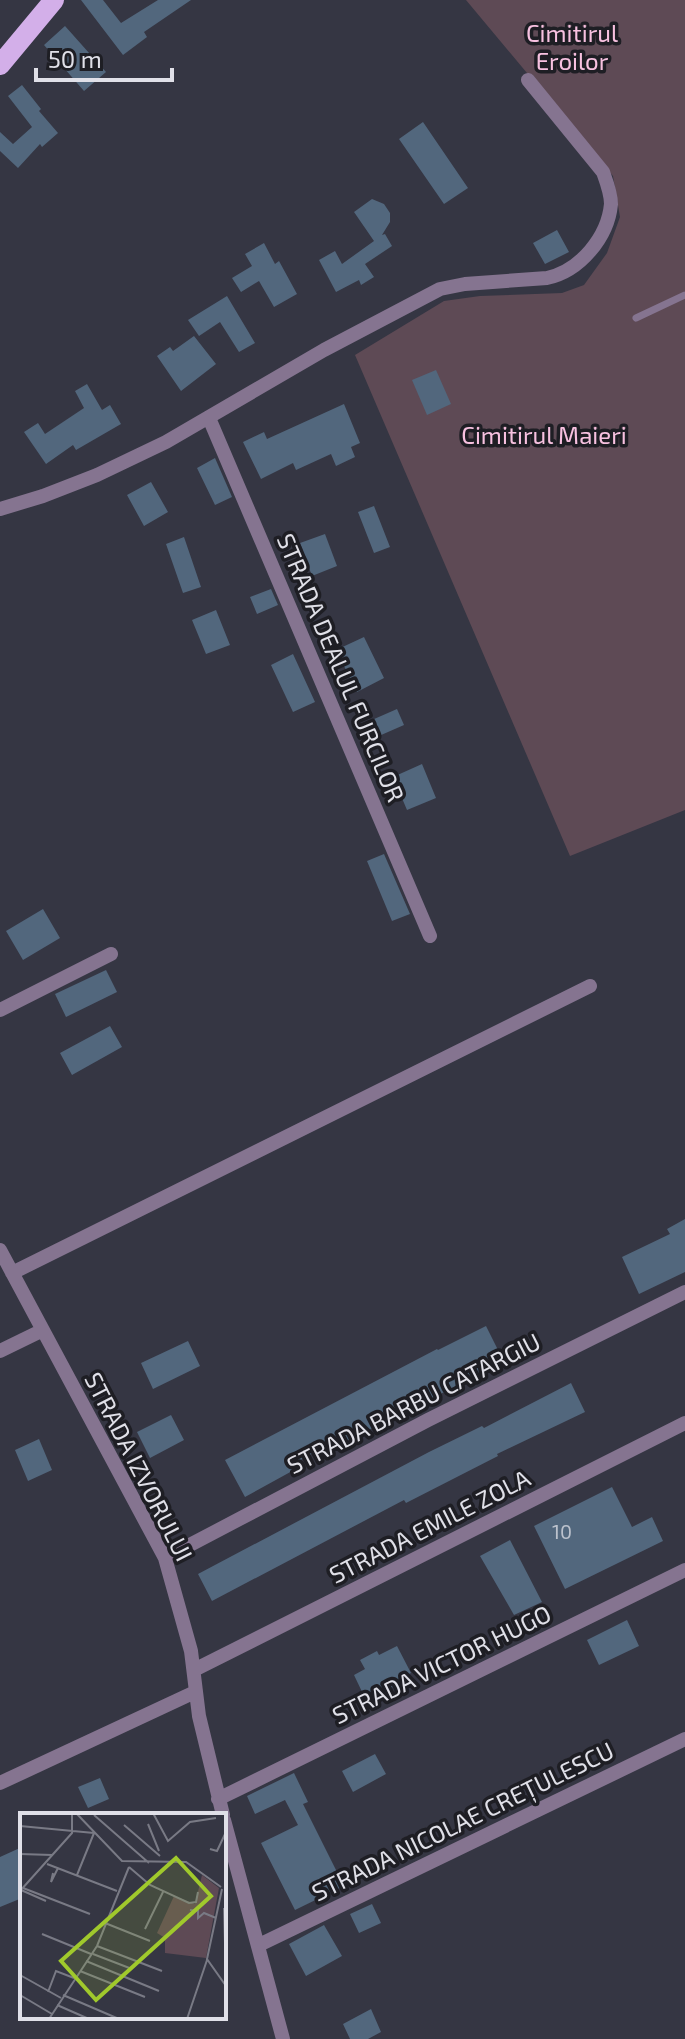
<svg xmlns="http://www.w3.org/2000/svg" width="685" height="2039" viewBox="0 0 685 2039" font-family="'Exo 2',sans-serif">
	<rect width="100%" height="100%" fill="#353643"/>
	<path fill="#5e4a55" d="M466,0h219v810l-115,46 -215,-501 89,-54 36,-5 82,-3 22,-8 23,-32 13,-36 -7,-41z"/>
	<path fill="#52677d" d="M81,0h22l18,23 37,-23h33l-47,32 3,5 -24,18z
		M65,26l41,46 -22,19 -40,-46z
		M22,85l19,24 -2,2 19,22 -16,14 -2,-3 -22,24 -18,-17v-19l13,12 19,-17 -24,-31z
		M423,122l45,66 -24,16 -45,-65z
		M372,199l12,5 6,9v9l-8,13 3,-1 7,12 -27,18 9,13 -13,8 -2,-5 -23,12 -17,-32 16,-9 7,13 32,-23 -20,-29z
		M557,230l12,22 -24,12 -12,-21z
		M264,243l11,21 4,-3 18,33 -23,13 -15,-26 -18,11 -9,-14 20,-12 -7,-12z
		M227,296l28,47 -16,9 -19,-30 -21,14 -11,-16z
		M194,336l22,28 -35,27 -24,-35 13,-9 3,4z
		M436,370l15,34 -24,11 -15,-35z
		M87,384l15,26 8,-5 11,19 -45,26 -3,-5 -27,19 -22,-32 14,-9 7,11 39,-26 -9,-17z
		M344,404l16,39 -9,4 4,10 -19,9 -5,-12 -35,16 -3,-7 -32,16 -18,-37 21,-10 3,7z
		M215,458l17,39 -17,8 -18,-37z
		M151,482l17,30 -24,14 -17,-31z
		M374,506l16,41 -16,6 -16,-41z
		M325,534l12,32 -25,10 -12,-33z
		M184,537l17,50 -18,6 -17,-49z
		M271,589l7,16 -21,9 -7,-17z
		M216,610l14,35 -24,9 -14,-34z
		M364,637l20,41 -27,14 -21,-42z
		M293,654l22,48 -22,10 -22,-47z
		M397,709l7,16 -32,14 -7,-16z
		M422,764l14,34 -29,12 -14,-33z
		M384,854l26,60 -18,7 -25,-60z
		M43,909l17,29 -37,22 -17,-29z
		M106,970l11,22 -51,25 -11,-23z
		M110,1026l12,21 -50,28 -12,-22z
		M685,1219v53l-46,22 -17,-37 48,-23 -3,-5z
		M486,1326l18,36 -177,89 -2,-4 -34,18 3,5 -49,27 -20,-37 212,-111 1,1z
		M188,1341l12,25 -47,23 -12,-26z
		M571,1383l14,29 -88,42 1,2 -92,47 -2,-3 -192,101 -14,-27 231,-122 53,-26 2,2z
		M171,1415l13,25 -34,18 -13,-26z
		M39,1439l13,31 -24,11 -13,-31z
		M612,1487l20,40 20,-10 11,24 -98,48 -31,-63z
		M510,1540l32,62 -28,13 -34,-59z
		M627,1620l12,26 -40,19 -12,-25z
		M397,1646l14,27 -20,10 2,4 -18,10 -3,-6 -8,5 -10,-21 11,-6 -5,-9 17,-9 2,4z
		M375,1754l11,20 -33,18 -11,-21z
		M294,1773l14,29 -5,2 41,82 -49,24 -34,-67 37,-18 -13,-25 -30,14 -8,-18z
		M100,1778l9,21 -21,9 -10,-21z
		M22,1847v51l-22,9v-50z
		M372,1904l9,19 -22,10 -9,-19z
		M324,1925l18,31 -36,20 -17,-32z
		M371,2009l10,23 -13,7h-18l-7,-15z"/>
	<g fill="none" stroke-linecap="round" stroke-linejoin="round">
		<path stroke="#857490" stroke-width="7" d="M636,318l49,-23"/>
		<path stroke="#857490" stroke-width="14" d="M209,418l221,518
			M0,509l43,-13 54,-21 69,-33 158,-92 116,-61 25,-5 82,-6c33,-7 61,-41 64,-74 0,-11 -4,-21 -8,-32l-75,-92
			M0,1010l111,-56
			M0,1250l165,308 26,93 8,65 24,99
			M12,1273l578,-287
			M0,1351l41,-20
			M165,1558l263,-138 257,-128
			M194,1670l491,-247
			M0,1783l195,-91
			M218,1799l467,-229
			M224,1820l59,219
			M259,1945l426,-206"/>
		<path stroke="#d3afe9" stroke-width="20" d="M0,65l54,-65"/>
	</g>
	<g text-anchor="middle" stroke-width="7" stroke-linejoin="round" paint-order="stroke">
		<g font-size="20" fill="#bcc2cd">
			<text x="562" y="1539">10</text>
		</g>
		<g font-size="24" fill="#f7c1e0" stroke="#1e1e24">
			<text x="572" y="42">Cimitirul<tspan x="572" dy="28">Eroilor</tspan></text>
			<text x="544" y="444">Cimitirul Maieri</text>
		</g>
		<g font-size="24" fill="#e0e0e8" stroke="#1e1e24">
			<text transform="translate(340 668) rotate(67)" y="8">STRADA DEALUL FURCILOR</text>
			<text transform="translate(414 1404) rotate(-27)" y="8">STRADA BARBU CATARGIU</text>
			<text transform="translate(138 1467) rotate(63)" y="8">STRADA IZVORULUI</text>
			<text transform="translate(430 1527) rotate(-27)" y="8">STRADA EMILE ZOLA</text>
			<text transform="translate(442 1665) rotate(-26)" y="8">STRADA VICTOR HUGO</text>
			<text transform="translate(463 1822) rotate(-26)" y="8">STRADA NICOLAE CREȚULESCU</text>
		</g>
	</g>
	<g transform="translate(20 1813)">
		<rect width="206" height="206" fill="#353643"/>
		<path d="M182,62l17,13 -13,70 -41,-5v-15l-8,-5 17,-37 21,8z" fill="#5e4a55"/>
		<path fill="none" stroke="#797a85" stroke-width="2" d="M56,0l46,48 64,1 35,25M133,0l15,28 22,-19 26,-4M74,2l55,48M128,11l11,27M104,12l36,31M0,13l74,7M190,36l7,2 9,-19M0,41l32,1M27,51l70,27M109,54l21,18 39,18 7,-1 2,-10M33,60l-2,9 7,-14M57,62l17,-42M3,75l67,26M202,76l-15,70 19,27M1,77l25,11M0,78l52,-58v-20M204,95l2,71M170,97l8,1v7l6,-5 12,5M85,110l45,18M125,116l18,-37M22,121l49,20M77,133l65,25M73,141l39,15M66,148l73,30M60,158l65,26M0,162l41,23M28,179l8,-21 18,7M0,182l32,19M43,182l56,24M37,192l32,14M29,206l48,-73 32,-79M167,206l20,-59"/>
		<path fill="#a0c92c" fill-opacity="0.15" stroke="#a0c92c" stroke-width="4" d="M156,45l35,38 -115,104 -35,-39z"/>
		<rect width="206" height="206" fill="none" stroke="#e0e0e8" stroke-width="4"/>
	</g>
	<path d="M36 68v12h136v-12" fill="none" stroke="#e0e0e8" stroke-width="4"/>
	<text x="48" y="68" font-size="24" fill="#e0e0e8" stroke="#1e1e24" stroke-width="6" paint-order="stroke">50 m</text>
</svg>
